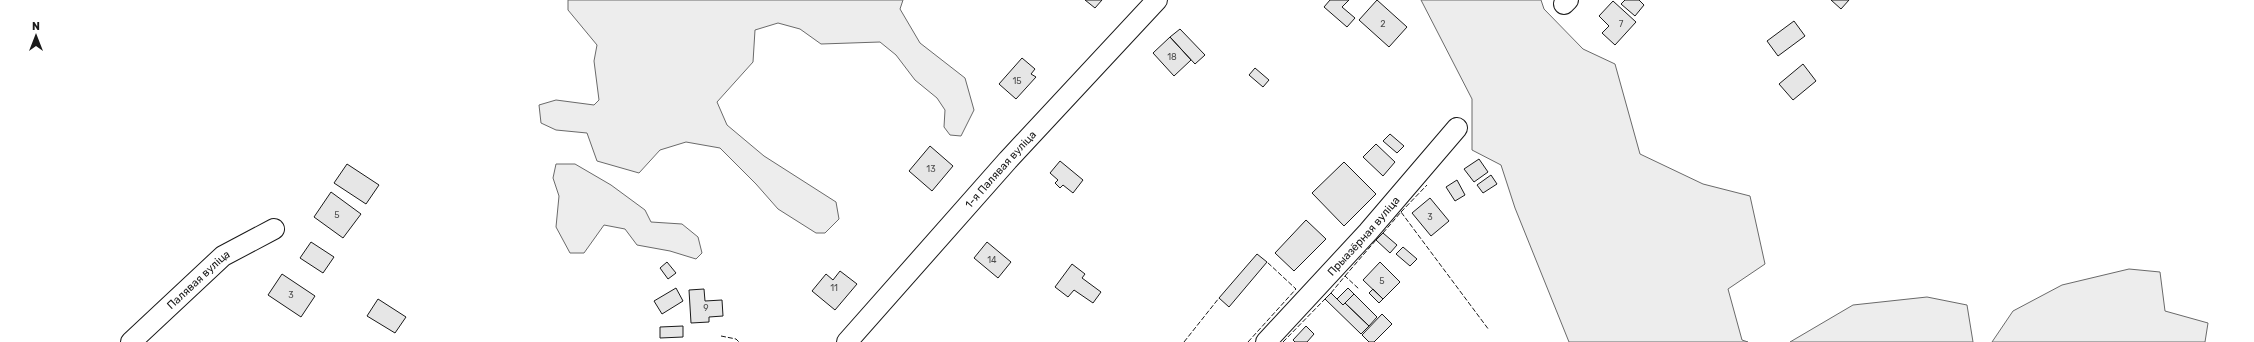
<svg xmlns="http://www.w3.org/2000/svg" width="2254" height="342" viewBox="0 0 2254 342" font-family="Rubik,sans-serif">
	<rect width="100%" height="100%" fill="#fff"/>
	<path fill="#ededed" stroke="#6a6a6a" d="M568,0h335l-3,9 20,34 45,35 9,32 -13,26 -11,-1 -6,-8 1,-17 -8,-12 -22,-18 -19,-25 -16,-13 -59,2 -21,-15 -22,-6 -23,7 -2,32 -36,40 10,23 37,31 72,46 3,17 -14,14h-9l-38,-24 -22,-25 -36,-36 -34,-6 -26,8 -21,23 -42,-12 -10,-28 -31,-3 -15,-7 -2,-18 17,-5 38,5 5,-5 -5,-39 3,-16 -29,-35z
		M1421,0h120l3,9 39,40 32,15 25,90 63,30 47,12 15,68 -37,25 14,51 6,2h-179l-54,-134 -14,-43 -29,-15v-51z
		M556,164h19l36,21 34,25 6,12 31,2 16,13 4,16 -6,6 -26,-8 -33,-6 -12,-16 -21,-4 -20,28h-14l-14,-26 3,-31 -6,-18z
		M2129,269l31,3 5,39 43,12 -3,19h-213l21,-31 49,-26z
		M1927,297l40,8 6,37h-183l63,-37z"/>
	<path fill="#e6e6e6" stroke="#1a1a1a" d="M1085,0h17l-7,8z
		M1330,0h19l-7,7 13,11 -8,9 -23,-20z
		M1377,0l30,27 -18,20 -30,-27z
		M1625,0h14l5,5 -9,11 -14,-12z
		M1831,0h18l-8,9z
		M1613,1l23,21 -21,23 -13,-12 7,-7 -10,-10z
		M1794,21l11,15 -27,20 -11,-15z
		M1180,29l25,26 -10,9 -25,-27z
		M1170,37l21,23 -17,16 -21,-23z
		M1022,58l13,11 -4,5 5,3 -20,22 -17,-15z
		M1803,64l13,17 -23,19 -14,-16z
		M1255,68l14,12 -6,7 -14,-12z
		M1390,134l14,12 -7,7 -14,-12z
		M1376,144l19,18 -12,14 -20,-19z
		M930,146l23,20 -21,25 -23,-20z
		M1479,159l9,13 -14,10 -10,-13z
		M1060,161l23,19 -10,13 -10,-8 -3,3 -5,-5 3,-3 -8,-7z
		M1344,162l32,32 -32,32 -32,-33z
		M347,164l32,21 -13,19 -32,-21z
		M1491,175l6,9 -14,9 -6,-8z
		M1457,180l8,15 -10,6 -9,-14z
		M331,192l30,22 -18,24 -29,-21z
		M1430,198l19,23 -18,15 -19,-23z
		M1306,220l20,19 -32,32 -19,-18z
		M1383,233l14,12 -7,8 -14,-13z
		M311,242l23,15 -11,16 -23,-15z
		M987,242l24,20 -13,16 -24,-20z
		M1403,247l14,12 -7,7 -14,-12z
		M1257,254l10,8 -38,45 -10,-9z
		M667,262l9,11 -8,6 -8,-11z
		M1380,262l20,20 -17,17 -20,-19z
		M1072,264l13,10 -3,4 19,14 -8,11 -19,-13 -6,7 -13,-10z
		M840,271l17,13 -22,26 -23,-19 14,-17 7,6z
		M282,274l33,22 -14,21 -33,-22z
		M676,288l7,13 -21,13 -8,-13z
		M1348,288l6,6 -11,11 -6,-6z
		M704,289l1,12 17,-1 1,16 -14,1v5l-18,1 -2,-33z
		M1373,289l10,10 -4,4 -10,-10z
		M1331,293l12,12 2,-2 24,23 -8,8 -36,-35z
		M1354,294l23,23 -8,9 -24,-23z
		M378,299l28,18 -11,16 -28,-17z
		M1382,314l10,10 -18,18h-5l-7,-7z
		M683,326v11l-23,1v-11z
		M1306,326l8,8 -7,8h-12l-2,-2z"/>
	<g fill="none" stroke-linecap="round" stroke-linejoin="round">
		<g stroke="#1a1a1a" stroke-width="22">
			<g id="minor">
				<path d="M1564,4l4,-4"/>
				<path id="s1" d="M131,342l92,-86 51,-27"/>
				<path id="s2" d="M847,342l161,-182 149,-160"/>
				<path id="s3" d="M1266,342l102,-110 89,-104"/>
			</g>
		</g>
		<use href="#minor" stroke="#fff" stroke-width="20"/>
		<path stroke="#1a1a1a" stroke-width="1" stroke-dasharray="5 2" stroke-linecap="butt" d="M1401,212l26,-27
			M1383,233l18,-21 88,118
			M1345,276l31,-36
			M1331,293l14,-17 14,13
			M721,336l15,3 3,3
			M1184,342l35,-44
			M1248,342l48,-53 -29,-27
			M1283,342l42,-43"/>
	</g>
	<g text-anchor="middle" stroke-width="3" stroke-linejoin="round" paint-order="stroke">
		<g font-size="9" fill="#4d4d4d">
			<text x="1383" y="27">2</text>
			<text x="1621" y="27">7</text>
			<text x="1172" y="60">18</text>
			<text x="1017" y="84">15</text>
			<text x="931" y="172">13</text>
			<text x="337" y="218">5</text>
			<text x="1430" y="220">3</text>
			<text x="992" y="263">14</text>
			<text x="1382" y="284">5</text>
			<text x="834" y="291">11</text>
			<text x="291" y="298">3</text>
			<text x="706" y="311">9</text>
		</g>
		<g font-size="11" fill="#1a1a1a" stroke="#fff">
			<text dy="4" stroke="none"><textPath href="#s2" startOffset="231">1-я Палявая вуліца</textPath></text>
			<text dy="4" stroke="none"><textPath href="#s3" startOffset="144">Прыазёрная вуліца</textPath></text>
			<text dy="4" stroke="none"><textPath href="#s1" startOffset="92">Палявая вуліца</textPath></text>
		</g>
	</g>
	<g transform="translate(36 36)" stroke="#ffffff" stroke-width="3" paint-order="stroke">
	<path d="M0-3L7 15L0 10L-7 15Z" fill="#1a1a1a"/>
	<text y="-6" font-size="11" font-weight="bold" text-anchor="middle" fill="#1a1a1a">N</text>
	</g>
</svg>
